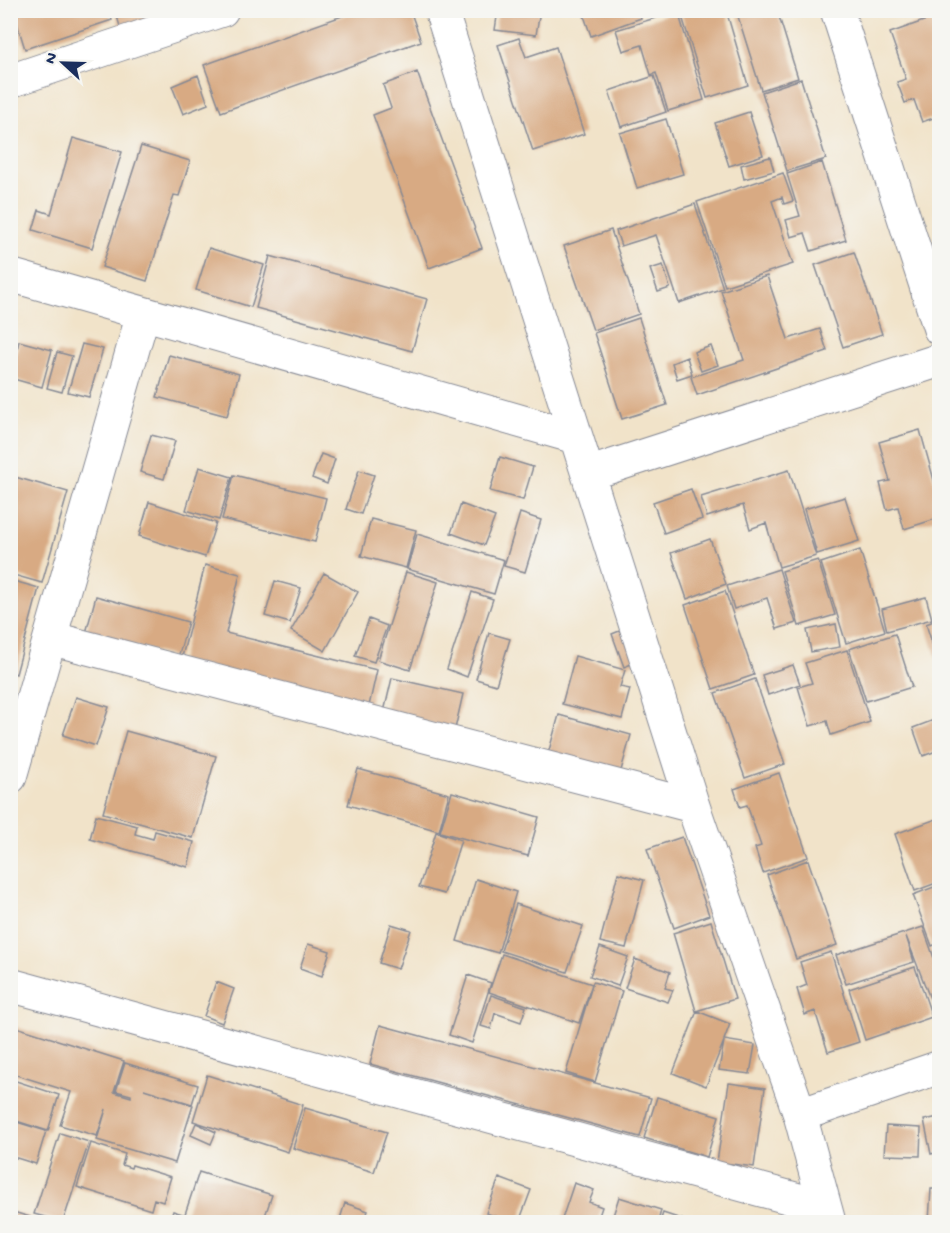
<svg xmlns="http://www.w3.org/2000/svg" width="950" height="1233" viewBox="0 0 950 1233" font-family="'Gochi Hand',sans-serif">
	<rect width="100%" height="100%" fill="#f6f6f2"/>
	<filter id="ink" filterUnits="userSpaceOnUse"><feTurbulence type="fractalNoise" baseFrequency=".0167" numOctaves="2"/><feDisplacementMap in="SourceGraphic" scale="12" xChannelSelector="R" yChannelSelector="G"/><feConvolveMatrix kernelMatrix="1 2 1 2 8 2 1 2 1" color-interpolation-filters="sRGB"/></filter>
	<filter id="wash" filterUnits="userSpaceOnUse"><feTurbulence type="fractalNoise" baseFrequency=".008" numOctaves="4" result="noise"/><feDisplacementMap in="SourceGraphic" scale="24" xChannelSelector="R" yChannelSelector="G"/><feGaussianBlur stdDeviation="1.35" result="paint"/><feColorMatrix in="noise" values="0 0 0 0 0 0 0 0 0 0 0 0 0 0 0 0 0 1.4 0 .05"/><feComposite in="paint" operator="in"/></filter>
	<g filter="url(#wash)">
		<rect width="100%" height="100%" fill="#f1e3c9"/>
		<g id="blocks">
			<path fill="#d8aa83" d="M13,10h95l4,10 -87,29z
				M115,10h84l-76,26z
				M359,10h51l11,31 -200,71 -17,-47z
				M498,10h42l-4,25 -41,-5z
				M582,10h56l3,8 -50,18z
				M689,10h37l22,75 -41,13 -26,-85z
				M736,10h41l21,68 -37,12z
				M678,11l26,89 -36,11 -12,-38 -5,2 -9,-30 -19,6 -7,-21z
				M932,18l7,20v78l-17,6 -8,-22 -9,3 -8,-21 9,-3 -16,-46z
				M519,38l7,19 30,-10 28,87 -51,17 -35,-106z
				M417,72l65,176 -53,20 -56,-153 18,-7 -8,-23z
				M198,75l10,29 -25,10 -11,-28z
				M654,76l12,36 -45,15 -12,-36z
				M801,79l25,80 -39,12 -25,-79z
				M749,112l14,43 -34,11 -14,-43z
				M666,119l17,55 -46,14 -17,-55z
				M73,138l49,14 -30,96 -59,-18 6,-20 12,4z
				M141,146l49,15 -11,35 -5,-1 -27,86 -45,-14z
				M770,157l4,14 -30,8 -3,-14z
				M822,162l24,78 -35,11 -6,-18 -14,4 -5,-17 14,-4 -13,-42z
				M783,173l10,28 -9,3 -2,-7 -10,4 21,63 -68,22 -28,-84z
				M695,204l28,84 -44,15 -23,-68 -35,11 -5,-15z
				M611,230l28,84 -46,16 -29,-84z
				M209,248l55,17 -13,42 -55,-17z
				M854,252l28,82 -39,13 -28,-82z
				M270,256l157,43 -15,52 -156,-43z
				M663,265l7,23 -12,4 -8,-23z
				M767,276l21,63 32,-10 7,22 -130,44 -6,-18 53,-17 -23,-69z
				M639,318l28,87 -45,14 -28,-86z
				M19,341l33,9 -10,37 -32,-9z
				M82,344l21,5 -14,48 -21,-5z
				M711,346l7,19 -17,6 -7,-19z
				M57,352l15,4 -10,36 -15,-4z
				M169,355l70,19 -12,42 -70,-19z
				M687,357l5,17 -15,5 -5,-16z
				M920,430l19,68v20l-35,11 -6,-22 -11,3 -7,-27 10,-2 -11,-39z
				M151,435l24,6 -11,38 -24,-7z
				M321,454l14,5 -8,25 -15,-6z
				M500,457l33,10 -10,33 -33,-9z
				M199,467l33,10 -13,43 -33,-10z
				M359,470l15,5 -13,39 -15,-5z
				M789,470l27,86 -37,11 -13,-44 -16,6 -7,-24 -36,12 -6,-20z
				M234,475l92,23 -11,44 -93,-23z
				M15,477l53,15 -26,91 -32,-9v-82z
				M691,489l11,30 -38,14 -11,-31z
				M845,497l14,44 -42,13 -13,-45z
				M149,502l67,21 -11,34 -66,-21z
				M461,504l34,13 -11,28 -33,-12z
				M520,513l21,7 -16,52 -21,-6z
				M371,519l45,11 -10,38 -45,-12z
				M417,534l87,26 -10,34 -87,-25z
				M710,539l16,45 -39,15 -16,-46z
				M860,550l25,81 -39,12 -25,-80z
				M818,560l17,55 -36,11 -17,-55z
				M205,565l35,9 -14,59 151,37 -8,36 -188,-45z
				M779,569l17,54 -19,6 -10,-31 -33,11 -7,-23z
				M406,572l32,10 -28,88 -32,-10z
				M324,573l34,19 -33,59 -34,-20z
				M10,580l29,8 -23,86 -6,-2z
				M275,581l26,7 -11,35 -25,-7z
				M725,591l29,84 -41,14 -28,-84z
				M472,592l21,7 -26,78 -20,-8z
				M96,596l92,26 -10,36 -92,-25z
				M926,597l6,22 -45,12 -5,-22z
				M369,619l18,7 -13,36 -19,-6z
				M939,619v46l-13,-41z
				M836,624l4,23 -29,5 -4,-22z
				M627,628l12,33 -15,6 -12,-33z
				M489,633l21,6 -14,46 -20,-6z
				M895,634l17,53 -46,14 -17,-52z
				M847,650l23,72 -39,13 -4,-14 -17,5 -12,-39 14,-4 -7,-20z
				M575,656l50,14 -5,17 10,2 -8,30 -60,-15z
				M793,665l7,19 -32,11 -6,-20z
				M392,678l71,16 -8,35 -71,-17z
				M755,679l30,85 -40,14 -30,-85z
				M76,697l33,10 -13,39 -33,-11z
				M559,715l72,20 -11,39 -72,-20z
				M939,718v32l-16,6 -10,-28z
				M126,731l90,25 -23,82 -90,-25z
				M358,769l91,25 -10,37 -91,-26z
				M779,773l29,84 -45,16 -8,-25 6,-2 -14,-41 -7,2 -6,-18z
				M452,792l87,25 -11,39 -88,-24z
				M96,815l41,11 -2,8 18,5 2,-8 39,11 -6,25 -98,-28z
				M939,818v64l-24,9 -20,-57z
				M436,832l25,8 -17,54 -25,-7z
				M682,837l27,78 -35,13 -27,-79z
				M808,860l29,85 -41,14 -29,-84z
				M618,873l26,7 -18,68 -26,-6z
				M476,879l40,13 -18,61 -41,-12z
				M939,885v58l-7,3 -19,-51z
				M516,904l67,22 -16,46 -66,-21z
				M711,921l24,78 -39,12 -23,-78z
				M391,924l20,6 -13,39 -19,-6z
				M923,927l16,45v26l-8,3 -25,-65 8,26 -68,22 -10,-29z
				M308,944l22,7 -8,25 -22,-8z
				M600,947l28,10 -10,29 -28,-10z
				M831,952l28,90 -31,10 -13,-41 -10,4 -8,-26 10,-4 -7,-23z
				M502,954l90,30 -13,39 -90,-31z
				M635,959l35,13 -5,16 8,2 -5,12 -43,-14z
				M915,967l17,50 -67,23 -16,-51z
				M468,975l23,8 -19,60 -23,-8z
				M216,982l18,7 -12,34 -18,-7z
				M593,982l29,9 -27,91 -29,-9z
				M491,995l35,12 -5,15 -26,-9 -4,16 -10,-3z
				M697,1011l33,13 -6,16 31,5 -5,29 -31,-4 5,-29 -18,45 -33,-13z
				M10,1025l114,36 -10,31 17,5v-2l-15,-4 9,-28 73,22 -6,19 -48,-15 49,16 -18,58 -78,-23 9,-31 -9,27 -37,-11 11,-33 -61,-19z
				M380,1025l271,73 -11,39 -270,-73z
				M207,1075l96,30 -15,47 -95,-31z
				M10,1079l49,16 -11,36 -38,-12z
				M729,1083l36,5 -11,79 -37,-5z
				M657,1097l62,19 -12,41 -63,-19z
				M305,1108l82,24 -13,40 -81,-24z
				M939,1117v35l-8,2 -7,-34z
				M10,1120l36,11 -10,33 -26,-8z
				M196,1123l20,9 -5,12 -20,-9z
				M886,1126l35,2 -1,28 -36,-1z
				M60,1133l29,9 -26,80 -29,-8z
				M91,1143l34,11 -3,11 9,3 1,-3 39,12 -8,25 -9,-3 -3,11 -74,-23z
				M199,1172l73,23 -9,27h-94l4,-11 34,11 -22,-8z
				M499,1178l32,12 -12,32h-8l-25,-9z
				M574,1183l20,7 -5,12 13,5 -5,15h-36z
				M931,1189h8v33l-10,-1z
				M619,1197l42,13 -3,12h-47z
				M345,1203l23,8 -4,11h-25z
				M10,1211l20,6 -2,5h-18z
				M663,1213l27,9h-30z"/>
		</g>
	</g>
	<g filter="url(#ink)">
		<use href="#blocks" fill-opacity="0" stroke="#868994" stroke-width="1.5"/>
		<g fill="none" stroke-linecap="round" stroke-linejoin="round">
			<g stroke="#868994" stroke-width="35">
				<path id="street" d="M441,10l252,796 107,309 29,107
					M837,10l103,319
					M10,81l212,-71
					M10,275l565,162
					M588,474l352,-114
					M50,638l643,168
					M10,777l133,-463
					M10,985l814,222
					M800,1115l140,-48"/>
			</g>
			<use href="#street" stroke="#fff" stroke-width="33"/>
		</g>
	</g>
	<rect width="950" height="1233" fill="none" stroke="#f6f6f2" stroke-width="36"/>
	<g transform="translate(63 63) rotate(292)" stroke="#f6f6f2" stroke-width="4.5" paint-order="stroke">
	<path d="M0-4.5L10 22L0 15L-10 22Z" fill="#1b2f5e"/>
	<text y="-9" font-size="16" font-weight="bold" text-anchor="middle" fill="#1b2f5e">N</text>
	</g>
</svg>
